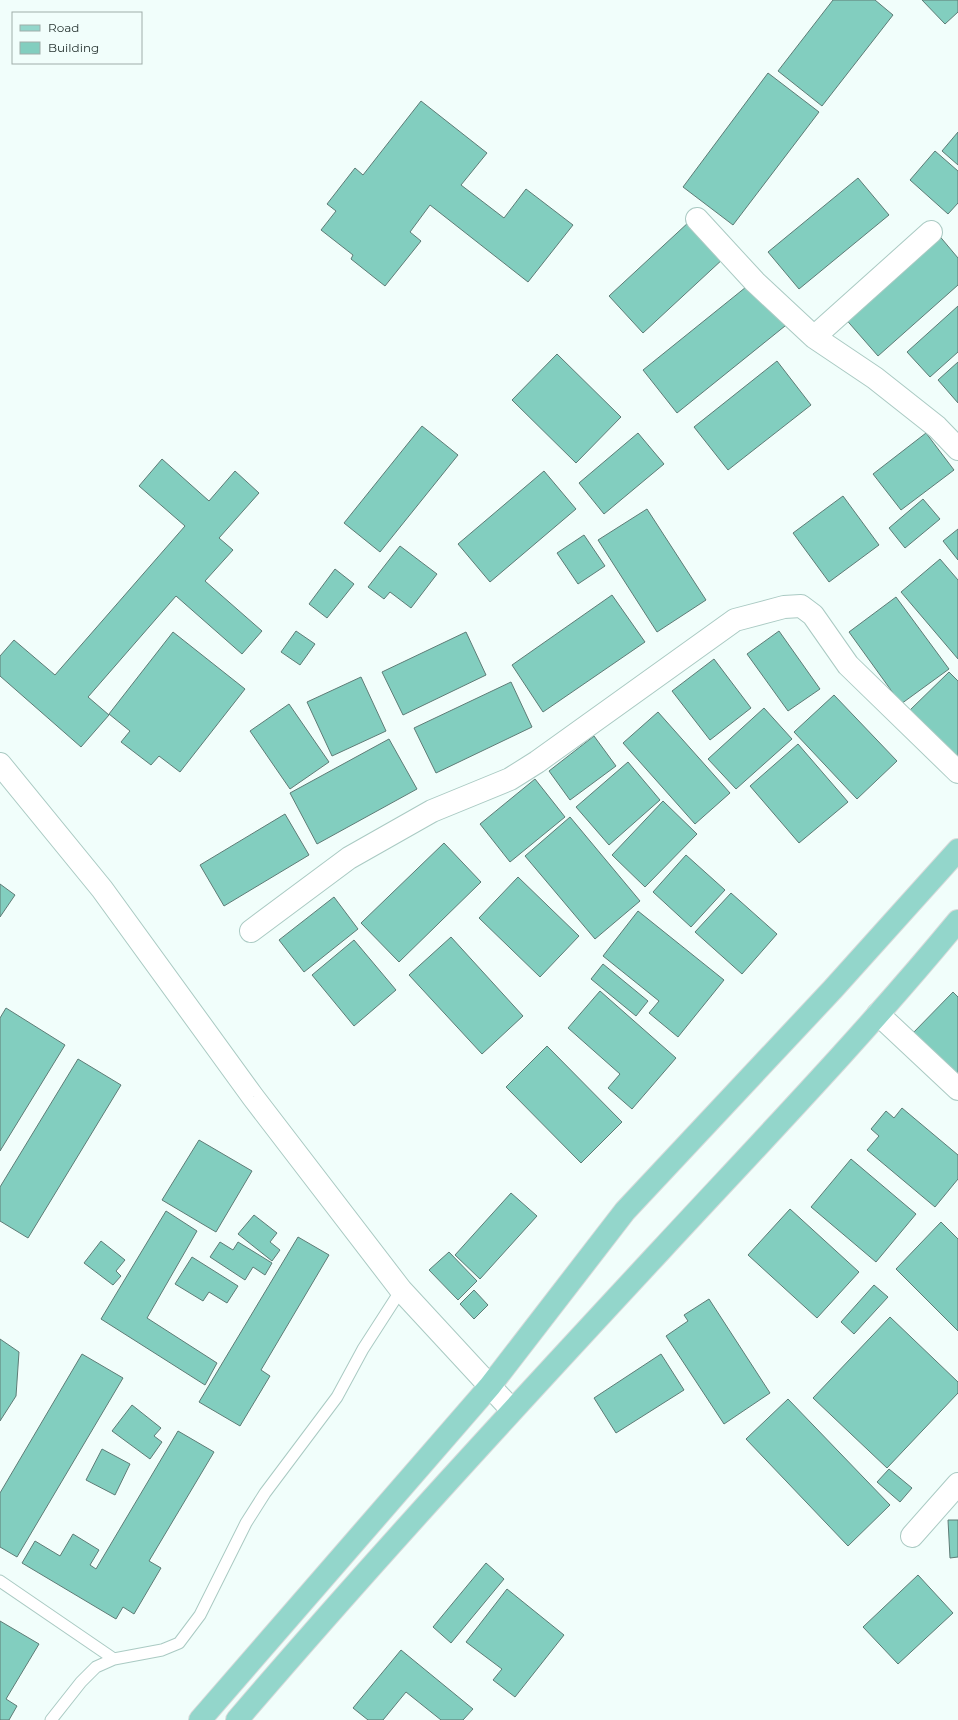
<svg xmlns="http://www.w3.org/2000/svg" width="958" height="1720" viewBox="0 0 958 1720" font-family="Montserrat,sans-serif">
	<rect width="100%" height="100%" fill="#f1fefb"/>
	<path fill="#82cebf" stroke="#5e7c76" d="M833,0h42l18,15 -71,91 -44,-35z
		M922,0h36v12l-13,12z
		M768,73l51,39 -86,113 -50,-38z
		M421,101l66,52 -26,32 43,33 22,-29 47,36 -45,57 -98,-77 -20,27 11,9 -36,45 -34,-27 2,-4 -32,-25 15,-19 -9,-7 28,-36 8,7z
		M958,132v33l-16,-14z
		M935,151l23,20v32l-10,11 -38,-34z
		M858,178l31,37 -90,74 -31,-37z
		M690,221l34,37 -81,75 -34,-37z
		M937,233l21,25v27l-80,71 -35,-40z
		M751,283l34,43 -108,87 -34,-43z
		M958,306v46l-28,25 -23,-25z
		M557,354l64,63 -45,46 -64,-63z
		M777,361l34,44 -83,65 -34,-43z
		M958,362v41l-20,-23z
		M422,426l36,29 -78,97 -36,-29z
		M638,433l26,31 -60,50 -25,-31z
		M926,433l28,37 -53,40 -28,-36z
		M162,459l47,42 26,-30 24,22 -40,45 14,12 -28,31 57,50 -20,23 -66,-58 -88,101 21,18 -28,32 -81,-71v-20l14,-16 41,35 130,-149 -46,-40z
		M544,471l32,38 -86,73 -32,-38z
		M843,496l36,49 -50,37 -36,-49z
		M923,499l17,20 -35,29 -16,-20z
		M647,509l59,91 -49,32 -59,-92z
		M958,529v31l-15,-19z
		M584,535l21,31 -27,18 -21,-31z
		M400,546l37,28 -26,34 -21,-16 -6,7 -16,-12z
		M940,559l18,21v79l-57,-67z
		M335,569l19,15 -27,34 -18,-14z
		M612,595l33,47 -102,70 -31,-47z
		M896,597l53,72 -48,35 -52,-72z
		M296,631l19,13 -15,21 -19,-13z
		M779,631l41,58 -32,22 -41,-57z
		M173,632l72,57 -65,83 -21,-16 -8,9 -30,-23 9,-11 -21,-17z
		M466,632l20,43 -83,40 -21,-43z
		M714,659l37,49 -41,32 -38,-49z
		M949,672l9,9v77l-49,-47z
		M361,677l25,54 -54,25 -25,-54z
		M511,682l21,45 -96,46 -22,-45z
		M834,695l63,66 -40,38 -63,-67z
		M289,704l40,58 -39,27 -40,-58z
		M764,708l28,31 -56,50 -28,-30z
		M658,712l72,81 -35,31 -72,-81z
		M594,736l22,30 -46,34 -21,-29z
		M389,739l28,50 -100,55 -27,-51z
		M798,744l50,58 -49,41 -49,-57z
		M628,762l32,38 -51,45 -33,-38z
		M535,779l30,38 -55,45 -30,-38z
		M663,801l34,33 -52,53 -33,-32z
		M285,814l24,41 -85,51 -24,-41z
		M570,817l70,84 -45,38 -70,-83z
		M444,843l37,39 -82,80 -38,-39z
		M686,855l39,35 -34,37 -38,-35z
		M518,877l61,59 -39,41 -61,-59z
		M0,884l15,11 -15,22z
		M731,893l46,41 -35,40 -47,-42z
		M334,897l24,32 -54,43 -25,-32z
		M638,911l86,69 -46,57 -29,-24 10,-12 -56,-45z
		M451,937l72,79 -41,38 -73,-79z
		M354,940l42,50 -42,36 -42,-51z
		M603,964l45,37 -12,15 -45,-37z
		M600,991l76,67 -44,51 -24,-21 12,-14 -52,-46z
		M953,992l5,5v81l-46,-44z
		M6,1008l59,37 -65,106v-133z
		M547,1046l75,76 -41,41 -75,-76z
		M78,1059l43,26 -93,153 -28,-17v-34z
		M902,1108l56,47v24l-23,28 -68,-57 12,-14 -8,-7 15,-18 8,7z
		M199,1140l53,31 -36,61 -54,-32z
		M851,1159l65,55 -40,48 -65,-55z
		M511,1193l26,23 -57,63 -25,-24z
		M790,1209l69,63 -42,46 -69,-63z
		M166,1211l31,20 -50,87 70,45 -12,22 -104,-66z
		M254,1215l23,18 -7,9 10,8 -8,11 -34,-27z
		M941,1222l17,17v92l-62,-62z
		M298,1237l31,18 -68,115 9,6 -30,50 -41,-24z
		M101,1241l24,19 -9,11 5,5 -8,9 -29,-22z
		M220,1242l13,8 5,-8 34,21 -7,12 -12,-8 -8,13 -35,-23z
		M449,1252l28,29 -19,19 -29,-30z
		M192,1257l46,29 -11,17 -18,-11 -6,9 -28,-17z
		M874,1285l14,12 -34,37 -13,-12z
		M474,1290l14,15 -14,14 -14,-15z
		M709,1299l61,94 -46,31 -58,-88 22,-15 -4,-6z
		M890,1317l68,65v11l-71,75 -74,-70z
		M0,1339l19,13 -3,44 -16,25z
		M82,1354l41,24 -106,179 -17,-10v-54z
		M661,1354l23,36 -68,43 -22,-35z
		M788,1399l102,106 -42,41 -102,-107z
		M132,1405l29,23 -7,8 8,6 -12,17 -38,-28z
		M178,1431l36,21 -65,109 12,7 -27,46 -11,-7 -7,12 -94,-56 13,-22 25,15 13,-22 26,16 -9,15 6,4z
		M102,1449l28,15 -15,31 -29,-15z
		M889,1469l23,19 -12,14 -23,-20z
		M948,1520h10v37l-8,1z
		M486,1563l18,16 -53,64 -18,-16z
		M918,1575l35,38 -55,51 -35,-37z
		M507,1589l57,46 -49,62 -22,-17 9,-11 -36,-27z
		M0,1621l39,23 -33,55 11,7 -8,14h-9z
		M401,1650l72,59 -10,11h-22l-35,-28 -23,28h-15l-15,-12z"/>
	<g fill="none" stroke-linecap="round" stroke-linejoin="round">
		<g stroke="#aacac3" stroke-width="13">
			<path id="service" d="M0,1581l114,78
				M51,1720l30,-38 15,-15 18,-8 48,-9 17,-7 21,-28 46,-92 19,-30 72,-96 26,-48 38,-59"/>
		</g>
		<g stroke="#aacac3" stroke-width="24">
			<path id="minor" d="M697,219l58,63 59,55 61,41 62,49 21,22
				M814,337l117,-105
				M0,764l102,125 151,208 148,193 111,120
				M251,931l98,-73 83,-47 78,-32 27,-17 198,-142 49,-13 17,-1 12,9 35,50 110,107
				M878,1014l80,75
				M912,1536l46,-52"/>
		</g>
		<g stroke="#d8dada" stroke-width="24">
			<path id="primary" d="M200,1720l290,-334 135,-175 208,-222 125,-139
				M237,1720c137,-160 280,-315 424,-470 100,-108 203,-215 297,-329"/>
		</g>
		<use href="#service" stroke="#fff" stroke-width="11"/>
		<use href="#minor" stroke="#fff" stroke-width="22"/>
		<use href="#primary" stroke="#93d6cb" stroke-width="22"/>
	</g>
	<rect x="12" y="12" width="130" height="52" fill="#f1fefb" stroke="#a0adaa"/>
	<rect x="20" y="25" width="20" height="6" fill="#93d6cb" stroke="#a0adaa"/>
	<text x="48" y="32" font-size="12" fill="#263330">Road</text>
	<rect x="20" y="42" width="20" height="12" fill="#82cebf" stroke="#a0adaa"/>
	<text x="48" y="52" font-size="12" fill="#263330">Building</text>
</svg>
